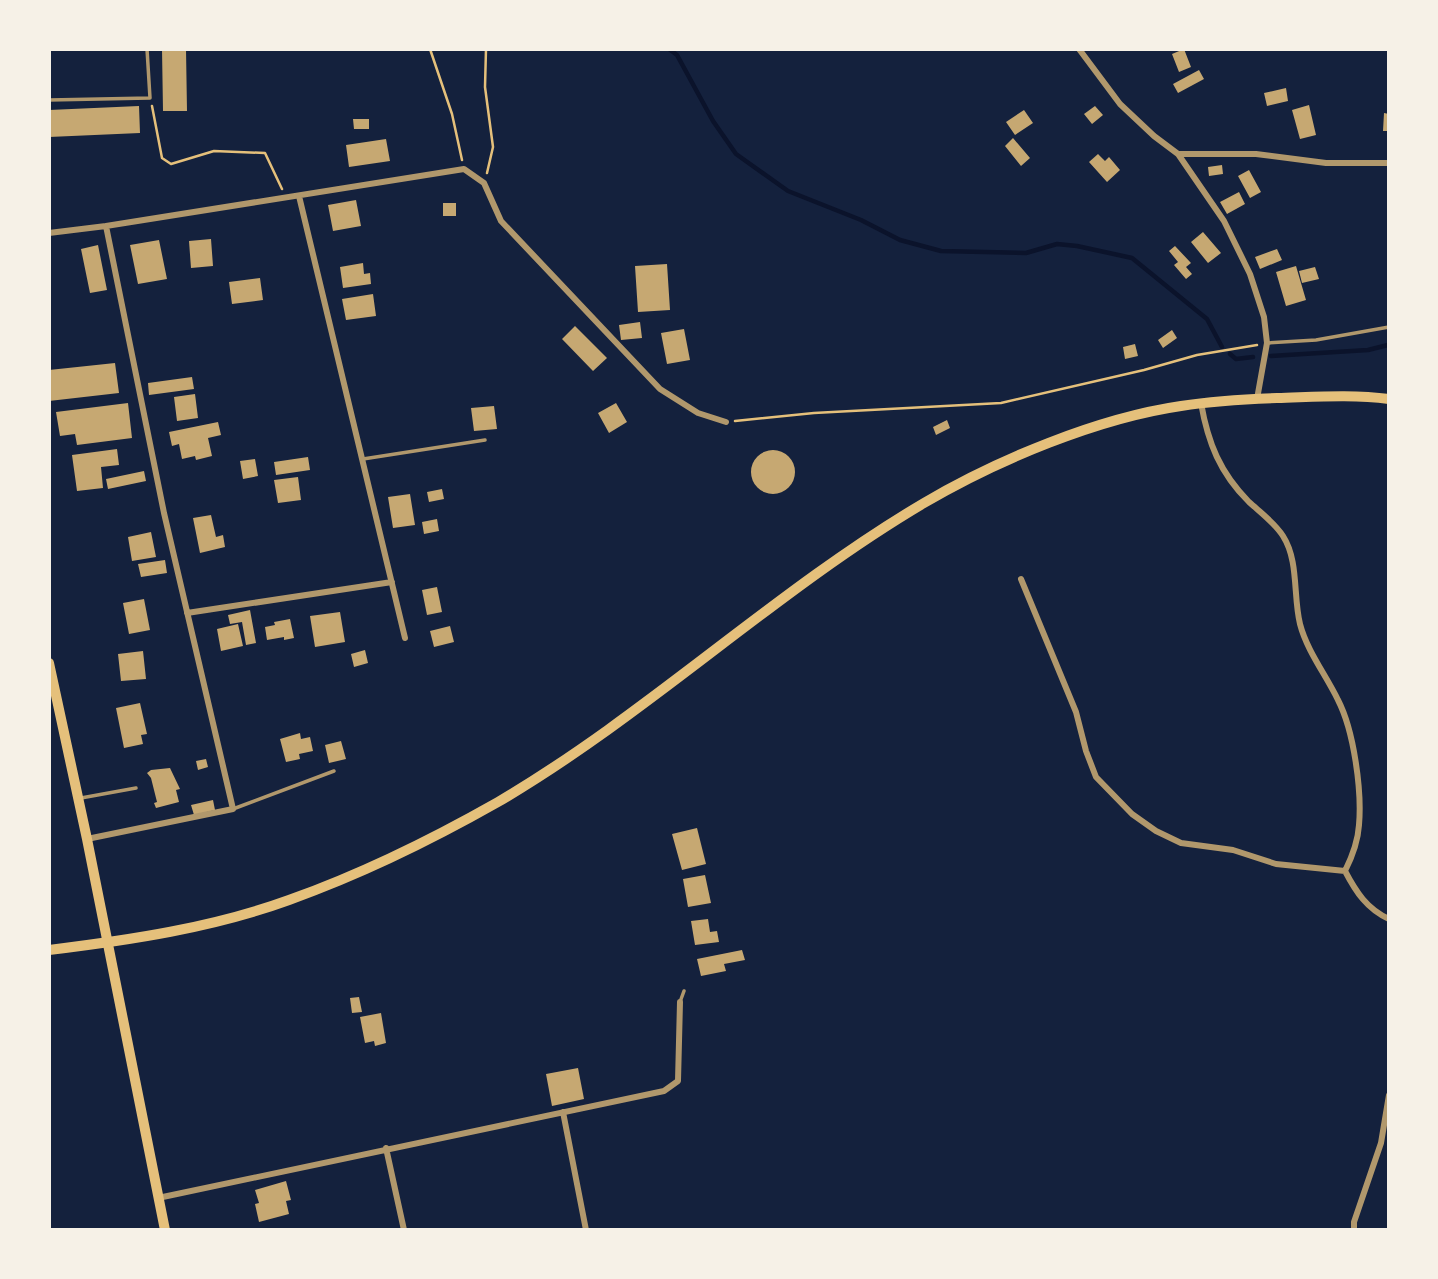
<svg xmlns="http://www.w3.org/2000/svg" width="1438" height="1279" viewBox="0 0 1438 1279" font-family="'Crimson Pro',serif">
	<rect width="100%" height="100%" fill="#14213d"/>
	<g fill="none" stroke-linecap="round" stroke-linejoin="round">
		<path stroke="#0b132b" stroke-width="4.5" d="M669,49l8,6 36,66 23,33 52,37 73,29 39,20 41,11 85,2 31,-9 20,2 55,12 75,61 15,28
			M1230,354l6,5 17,-2
			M1271,356l97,-6 20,-5"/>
	</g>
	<path fill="#c6a872" d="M162,49h24l1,62h-24z
		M1184,49l7,18 -12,5 -7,-18z
		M1199,70l5,9 -26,14 -5,-9z
		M1286,88l2,13 -21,5 -3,-13z
		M1309,105l7,30 -16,4 -8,-29z
		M139,106l1,27 -91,4v-27z
		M1095,106l8,9 -11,9 -8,-10z
		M1024,110l9,13 -18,12 -9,-13z
		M1384,113l5,1v17h-6z
		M353,119h16v10h-15z
		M1013,138l17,20 -9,8 -16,-20z
		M386,139l4,22 -41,6 -3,-22z
		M1098,154l7,7 4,-4 11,13 -13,12 -18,-20z
		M1222,165l1,9 -14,2 -1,-9z
		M1249,170l12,22 -11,6 -12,-22z
		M1239,192l6,12 -18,10 -7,-12z
		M356,200l5,26 -28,5 -5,-26z
		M443,203h13v13h-13z
		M1203,232l18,21 -13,10 -17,-21z
		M211,239l2,27 -22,2 -2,-27z
		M159,240l8,39 -29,5 -8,-39z
		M98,245l9,45 -17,3 -9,-44z
		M1175,246l16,17 -5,4 6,7 -6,5 -12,-14 4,-3 -9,-11z
		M1277,249l5,11 -22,9 -5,-12z
		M363,263l1,11 6,-1 1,11 -28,4 -3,-21z
		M667,264l3,46 -32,2 -3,-46z
		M1296,266l10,34 -20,6 -10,-34z
		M1315,267l4,12 -17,4 -3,-12z
		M260,278l3,22 -31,4 -3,-22z
		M373,294l3,22 -30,4 -4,-21z
		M640,322l2,16 -21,2 -2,-15z
		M575,326l32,32 -14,13 -31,-32z
		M684,329l6,31 -23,4 -6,-31z
		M1172,330l5,8 -14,10 -5,-8z
		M1135,344l3,12 -13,3 -2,-12z
		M115,363l4,30 -70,8v-31z
		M192,377l2,12 -45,6 -1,-12z
		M195,394l3,24 -21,3 -3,-24z
		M128,403l4,35 -55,7 -2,-11 -15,2 -4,-24z
		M616,403l11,19 -18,11 -11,-20z
		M494,406l3,23 -23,2 -3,-23z
		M947,420l3,8 -14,7 -3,-8z
		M218,422l3,13 -13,3 4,18 -16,4 -1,-4 -13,3 -3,-15 -7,2 -3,-14z
		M117,449l2,16 -18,2 2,21 -26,3 -5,-36z
		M751 472a22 22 0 1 1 44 0a22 22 0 1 1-44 0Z
		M308,457l2,13 -34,5 -2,-13z
		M255,459l3,17 -15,3 -3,-18z
		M144,471l2,10 -38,8 -2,-10z
		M298,477l3,23 -23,3 -4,-23z
		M442,489l2,10 -15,3 -2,-10z
		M410,494l5,31 -22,3 -5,-31z
		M211,515l5,22 7,-2 2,12 -25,6 -7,-35z
		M437,519l2,12 -15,3 -2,-12z
		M151,532l5,25 -24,4 -4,-24z
		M165,560l2,13 -26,4 -3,-13z
		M437,587l5,25 -15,3 -5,-25z
		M144,599l6,31 -21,4 -6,-31z
		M250,610l6,33 -10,2 -4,-23 -12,2 -2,-9z
		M340,612l5,30 -30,5 -5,-31z
		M290,619l4,19 -10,2v-3l-17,3 -2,-13 10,-2 -1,-3z
		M238,624l5,22 -22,5 -4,-22z
		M450,626l4,16 -20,5 -4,-16z
		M365,650l3,13 -14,4 -3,-13z
		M143,651l3,28 -25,2 -3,-27z
		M140,703l7,31 -6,1 2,9 -19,4 -8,-40z
		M300,733l1,6 9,-2 3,14 -14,3 1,5 -14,3 -6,-23z
		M341,741l5,18 -17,4 -4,-18z
		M206,759l2,8 -10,3 -2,-9z
		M170,768l10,21 -4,1 3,12 -23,6 -2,-5 3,-1 -6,-24 -4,-5 4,-3z
		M213,800l2,10 -21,5 -3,-10z
		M697,828l9,36 -24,6 -10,-36z
		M705,875l6,28 -23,4 -5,-28z
		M708,919l2,13 7,-1 2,11 -24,3 -4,-24z
		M742,950l3,10 -21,4 2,7 -25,5 -4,-17z
		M359,997l3,15 -10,1 -2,-15z
		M381,1013l5,30 -11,3 -1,-5 -9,2 -5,-26z
		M578,1068l6,31 -32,7 -6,-32z
		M286,1181l5,19 -5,1 3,13 -30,8 -4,-18 4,-1 -4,-13z"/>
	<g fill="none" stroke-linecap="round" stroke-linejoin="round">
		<path stroke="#e5c07b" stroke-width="2.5" d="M430,49l22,65 10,46
			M486,49l-1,38 8,60 -6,26
			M152,106l10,52 9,6 43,-13 51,2 17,36
			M735,421l79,-8 187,-10 143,-33 53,-15 60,-10"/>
		<path stroke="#b1986c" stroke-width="3.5" d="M49,100l101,-2 -3,-49
			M1267,343l49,-3 73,-13
			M363,459l122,-19
			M81,798l55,-10
			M233,809l101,-38
			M680,1002l4,-11"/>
		<path stroke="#b1986c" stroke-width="6" d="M1079,49l41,55 34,32 24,18 46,67 26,53 14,43 3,26 -10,56
			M1178,154h78l70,9h63
			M299,196l106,442
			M49,233l57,-7 358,-57 20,14 17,38 159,168 38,24 28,9
			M1201,403c7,40 19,70 48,99 11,10 26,21 34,34 16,25 10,60 17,88 7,27 26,51 38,76 16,31 24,91 21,125 -1,16 -7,32 -14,46
			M1021,579l55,133 10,39 10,26 36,37 24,17 25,12 52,7 43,14 69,7c11,21 22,38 44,48
			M187,613l205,-31
			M87,839l146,-30 -69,-296 -58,-287
			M563,1112l23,118
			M386,1148l18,82
			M158,1198l506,-107 14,-10 2,-79
			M1354,1230v-8l27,-79 8,-48"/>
		<path stroke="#e5c07b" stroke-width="10" d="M49,663l38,176 78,391"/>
		<path stroke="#e5c07b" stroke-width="10" d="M49,950c81,-10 163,-22 240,-50 73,-26 142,-60 209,-98 150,-88 277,-211 426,-299 73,-43 174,-85 257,-97 31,-5 64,-7 96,-8 37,-1 75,-4 112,1"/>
	</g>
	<rect width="1438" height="1279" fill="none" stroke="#f6f1e7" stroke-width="102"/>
</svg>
